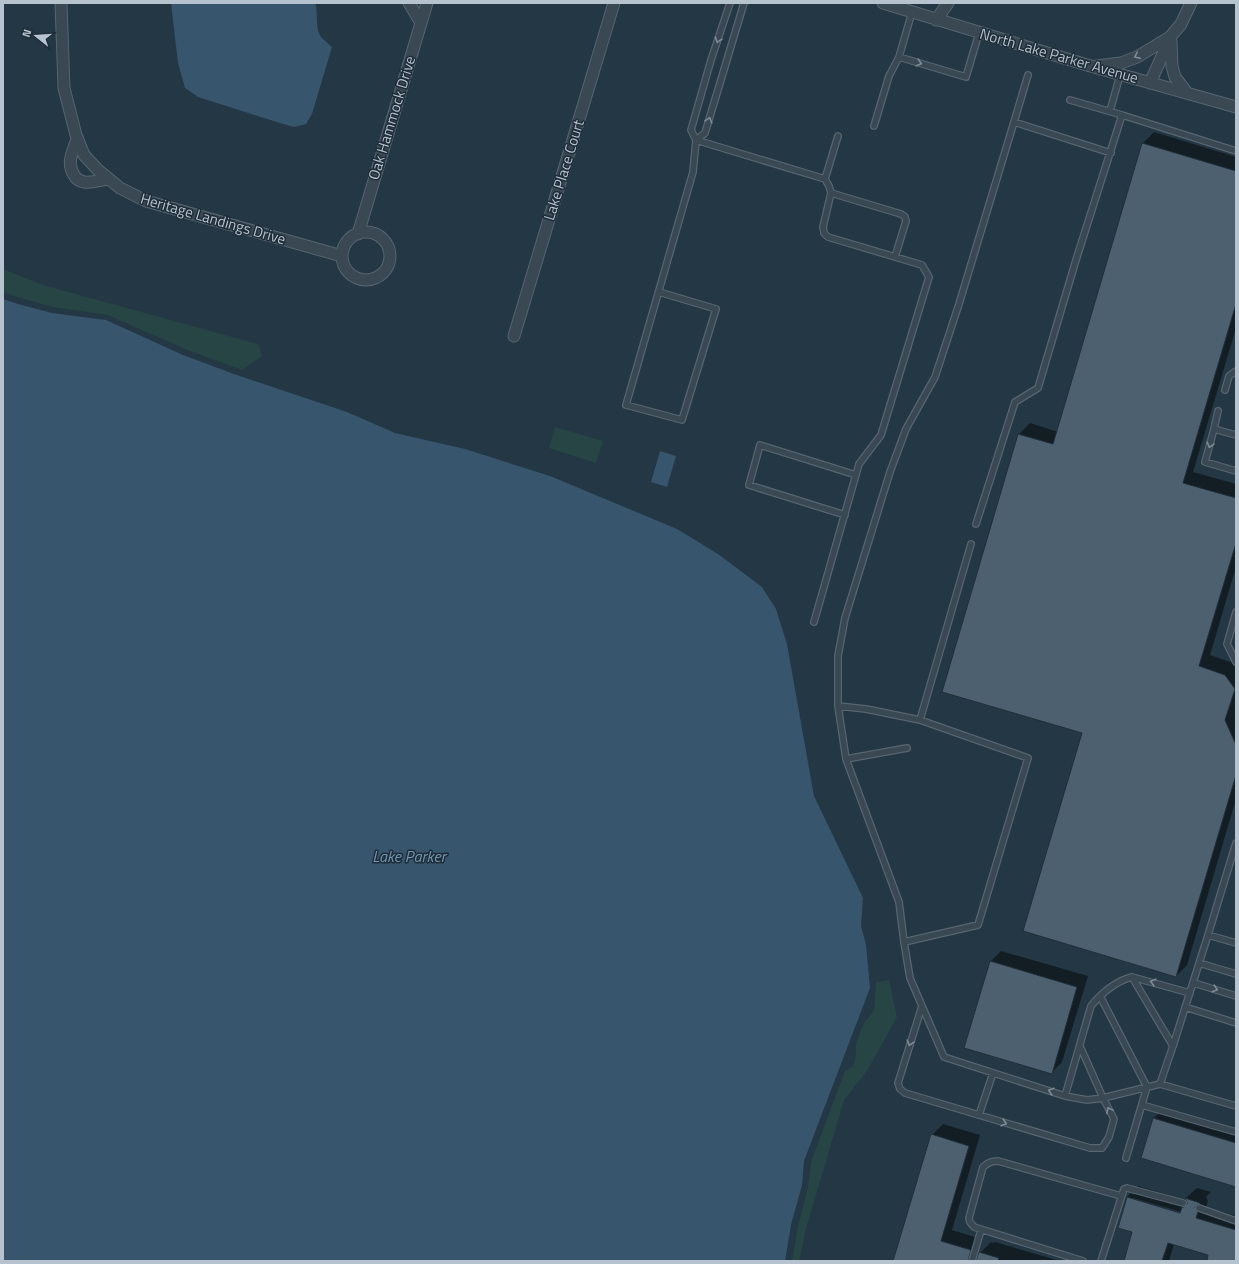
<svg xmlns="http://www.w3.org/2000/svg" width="1239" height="1264" viewBox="0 0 1239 1264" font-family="'Titillium Web',sans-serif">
	<rect width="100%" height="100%" fill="#243744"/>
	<path fill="#264544" d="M3,269l40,16 215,59 4,12 -20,14 -57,-21 -77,-34 -55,-8 -33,-9 -17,-6z
		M555,427l48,14 -7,22 -47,-15z
		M889,980l8,37 -30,54 -23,29 -38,129 -7,32h-7l6,-35 10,-39 3,-25 34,-91 8,-4 3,-12v-11l4,-11 4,-10 10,-12 2,-29z"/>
	<path fill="#37556c" d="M171,3h144c4,11 -1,26 7,35 3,3 7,6 10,9l-20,67 -6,10 -12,3 -14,-4 -82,-26 -13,-9 -7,-25z
		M3,299l15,5 34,9 54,7 77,35 51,19 113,38 48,21 70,16 85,27 127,53 41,25 44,33 14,22 11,35 27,152 49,102 -2,28 5,19 4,43 -66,173 -2,24 -11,40 -6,36h-782z
		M660,451l16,5 -9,31 -16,-5z"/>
	<path fill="#0007" fill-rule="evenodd" d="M1154,132l82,25v171l-43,144 43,12v83l-26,88 26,9v135l-49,166 -11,11 -93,-244 -64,-298 11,-11 28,9 85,-289z
		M1001,951l87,25 -26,86 -11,11 -61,-111z
		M1164,1108l72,21v57l-83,-67z
		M943,1124l37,11 -28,95 29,9 -3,10 2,4 11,-11 3,1 1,-1 65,19h-166l38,-126z
		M1138,1186l50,15 -2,-3 11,-10 14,4 -5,5 2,4 -2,6 30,9v45h-28l2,-7 -36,-10 -5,17h-44l9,-29 -7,-35zM1133,1198l52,15v2l-52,-15z"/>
	<path fill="#4d606f" stroke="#202f3b" d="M1142,143l94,28v133l-53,179 53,15v45l-37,123 26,9 10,14 -10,31 11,25v30l-60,202 -153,-46 59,-198 -140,-41 76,-258 35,10z
		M990,961l87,26 -25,87 -88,-26z
		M1153,1118l83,25v44l-95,-29z
		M931,1134l38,12 -28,95 30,9 -3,11h-75z
		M1127,1197l53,16 2,-6h2l3,-3v-2l-2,-4 15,5v1l-3,1 -2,2 1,3 2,2 -2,6 40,12v31h-29l1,-6 -40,-12 -6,18h-38l8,-29 -14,-4z
		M979,1252l20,6 -1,3h-22z"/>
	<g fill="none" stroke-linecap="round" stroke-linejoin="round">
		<g stroke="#576571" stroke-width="8">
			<path id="lane" d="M730,3l-19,57 -20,70 5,10 9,-7 39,-130
				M912,12l-13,45 67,20 13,-44
				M1070,100l52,15 114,36
				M1110,111l10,-36
				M1014,122l14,-47
				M874,126l15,-50 10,-19
				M1111,153l-97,-31 -55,182 -24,73 -29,52 -16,43 -45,146 -7,38v50l8,53 53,143 5,40 6,36 34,79 121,39 22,4 16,-2 57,-14
				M825,179l13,-43
				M831,193l70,21 4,3 1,4 -11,36
				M659,292l57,17 -34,111 -56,-15 67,-233 3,-32 129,39 4,7 2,7 -8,34 1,6 4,4 94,28 7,12 -48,158 -22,29 -45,158
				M1225,390l4,-14 7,-5
				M1214,429l4,-18
				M1236,435l-22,-6 -9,33 31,9
				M845,515l-96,-30 11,-40 96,30
				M976,524l39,-122 23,-14 38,-128 46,-145
				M1236,612l-9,32 9,18
				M838,706l28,3 54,11 51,-176
				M846,759l61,-11
				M1208,935l28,-92
				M904,942l74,-17 50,-167 -108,-38
				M1236,943l-28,-8 -35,111 -13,38 76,22
				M1199,963l37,11
				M1132,977l41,69
				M1194,983l42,13
				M1100,996l47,91 -21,71
				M922,1006l-24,77 2,6 5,4 185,55h12l7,-11 5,-18 -11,-21 -23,-52
				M1185,1007l51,16
				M1065,1096l26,-90c10,-12 25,-25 41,-29l58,16
				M1142,1105l94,27
				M979,1115l14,-42
				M1199,1208l37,13
				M972,1261l9,-31
				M1083,1261l-109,-34 -4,-5 -1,-4 14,-51c5,-4 8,-6 15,-6l123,35
				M1101,1261l23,-72 3,-1 56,15"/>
		</g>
		<g stroke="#576571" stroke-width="13">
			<path id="street" d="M61,3l3,85 12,47 8,20 14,15 22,18 26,13 196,55
				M409,3l12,20
				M883,3l204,62 149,42
				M936,20l12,-17
				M1171,41l1,25 3,11 12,16
				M1097,66l24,-3 16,-6 33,-20
				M1150,83l21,-47 10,-12 10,-21
				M77,139c-4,12 -11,24 -3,36 2,4 5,6 10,7 8,1 17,-2 25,-3
				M342 256a24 24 0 1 1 48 0a24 24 0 1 1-48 0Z
				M358,234l69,-231
				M514,336l100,-333"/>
		</g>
		<use href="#lane" stroke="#394853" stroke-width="5.5"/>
		<use href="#street" stroke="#394853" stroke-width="11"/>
	</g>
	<defs><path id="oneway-chevron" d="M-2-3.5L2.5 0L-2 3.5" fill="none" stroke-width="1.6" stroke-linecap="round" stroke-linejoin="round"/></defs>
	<g stroke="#7e8b96">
		<use href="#oneway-chevron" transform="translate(718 40) rotate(108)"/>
		<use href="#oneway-chevron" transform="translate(1137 56) rotate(155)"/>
		<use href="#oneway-chevron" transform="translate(919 63) rotate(17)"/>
		<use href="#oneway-chevron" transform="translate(709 120) rotate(-73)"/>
		<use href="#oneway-chevron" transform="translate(1210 445) rotate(106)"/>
		<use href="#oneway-chevron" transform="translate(1153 982) rotate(-164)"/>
		<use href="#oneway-chevron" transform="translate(1215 989) rotate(17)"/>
		<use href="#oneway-chevron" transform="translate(910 1043) rotate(107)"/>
		<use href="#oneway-chevron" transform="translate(1051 1091) rotate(-162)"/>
		<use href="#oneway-chevron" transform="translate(1109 1110) rotate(-118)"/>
		<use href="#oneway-chevron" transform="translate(1004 1123) rotate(17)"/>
	</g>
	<g text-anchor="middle" stroke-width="3" stroke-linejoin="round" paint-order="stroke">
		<g font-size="15" fill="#b6c2cd" stroke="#1e2d39">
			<text transform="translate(1059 56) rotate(16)" y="5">North Lake Parker Avenue</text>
			<text transform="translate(392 118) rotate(-73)" y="5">Oak Hammock Drive</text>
			<text transform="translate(564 170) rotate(-73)" y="5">Lake Place Court</text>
			<text transform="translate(213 219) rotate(16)" y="5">Heritage Landings Drive</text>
		</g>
		<g font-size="16" font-style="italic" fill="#7498b3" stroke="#1e2d39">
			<text x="409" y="862">Lake Parker</text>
		</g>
	</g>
	<rect width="1239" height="1264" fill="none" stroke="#b6c2cd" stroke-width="8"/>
	<g transform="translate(36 36) rotate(287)" stroke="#1e2d39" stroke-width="3" paint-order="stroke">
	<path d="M0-3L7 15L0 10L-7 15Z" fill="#b6c2cd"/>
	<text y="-6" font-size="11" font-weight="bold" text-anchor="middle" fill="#b6c2cd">N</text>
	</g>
</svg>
